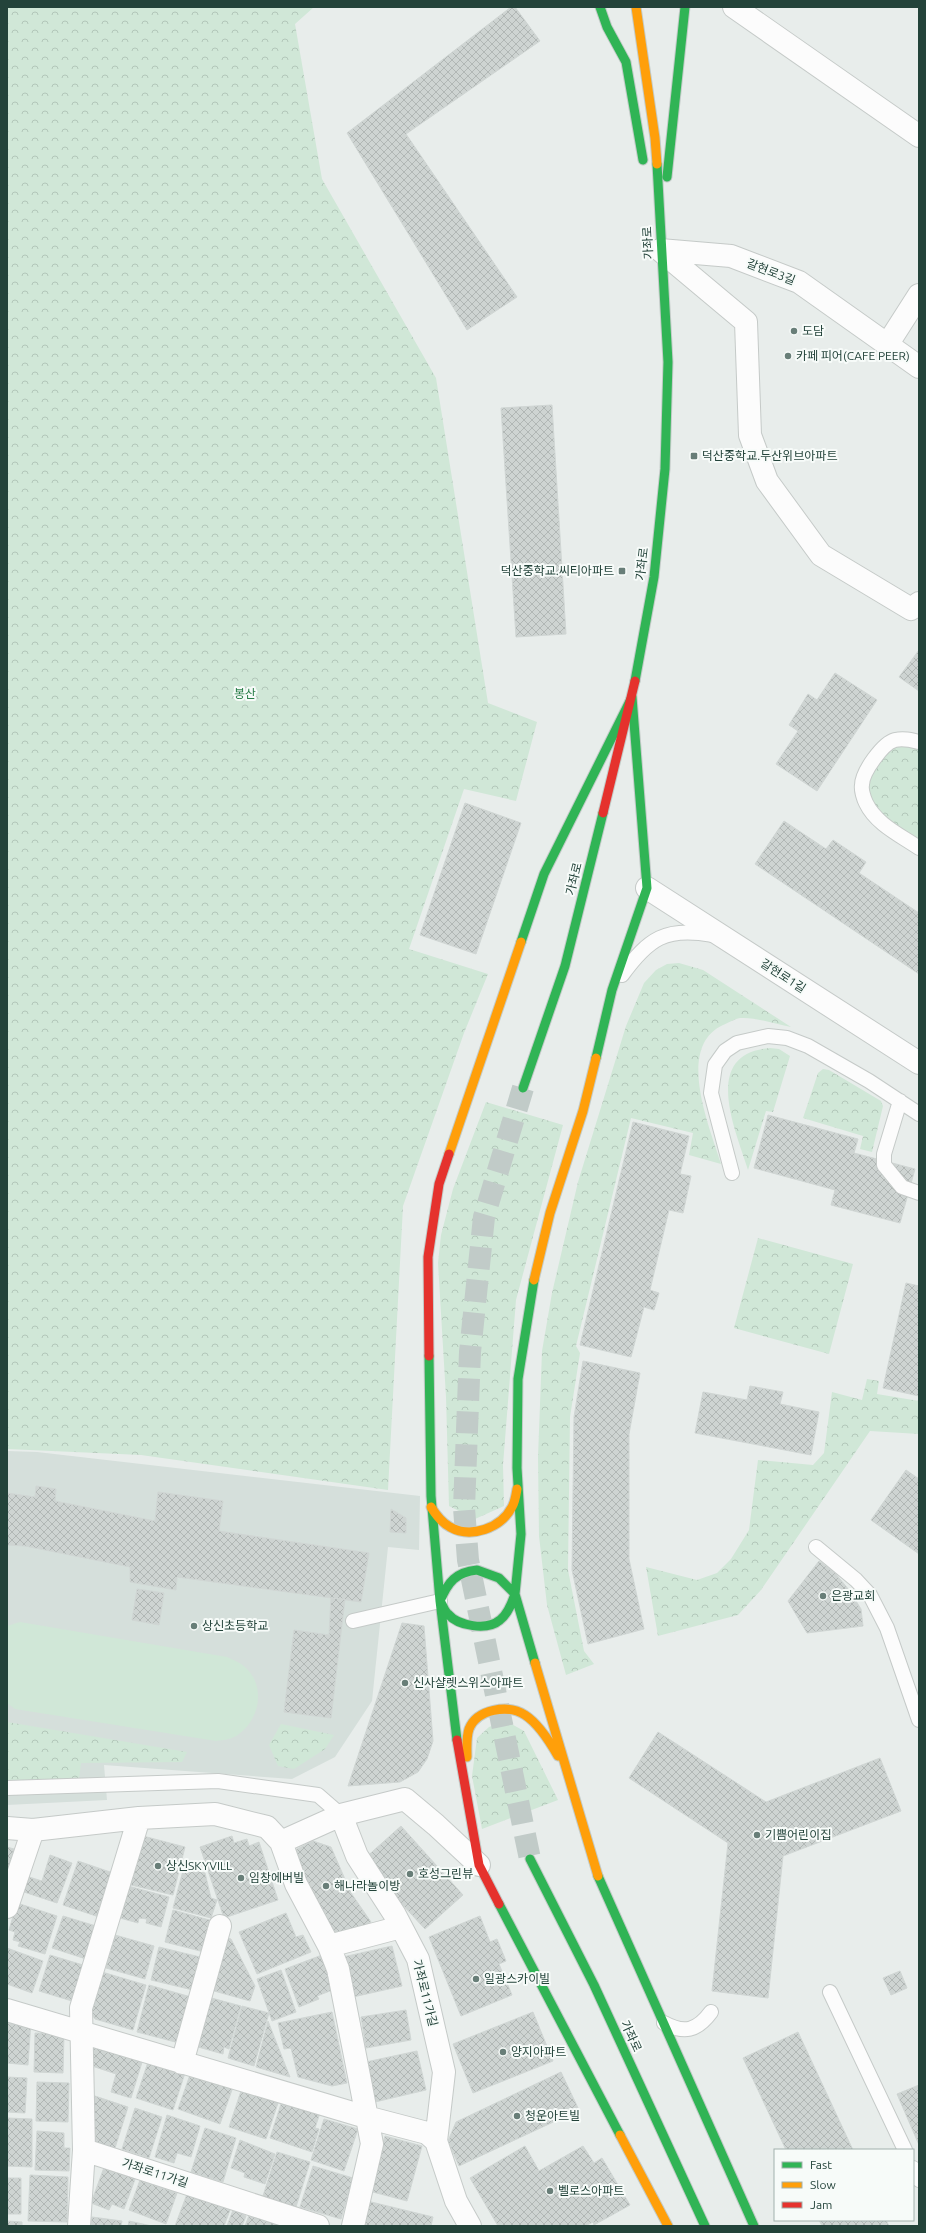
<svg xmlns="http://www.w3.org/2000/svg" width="926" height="2233" viewBox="0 0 926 2233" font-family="Ubuntu,'Noto Sans KR',sans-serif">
	<defs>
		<pattern id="forest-crowns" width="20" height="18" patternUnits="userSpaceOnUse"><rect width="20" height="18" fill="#d0e7d7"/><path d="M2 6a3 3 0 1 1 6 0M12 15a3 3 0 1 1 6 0" fill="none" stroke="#b2c7b9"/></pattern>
		<pattern id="building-cross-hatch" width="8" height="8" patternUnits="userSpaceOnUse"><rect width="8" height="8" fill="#ced4d2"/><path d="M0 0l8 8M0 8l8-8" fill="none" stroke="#b1b7b5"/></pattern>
	</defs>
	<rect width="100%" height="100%" fill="#e8edeb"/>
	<path fill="#d5dfdb" d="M7,1451l30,1 383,44 -1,54 -31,-3 -16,154 -37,56 -43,22 -188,-14 3,35 -100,5z"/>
	<path fill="url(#forest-crowns)" d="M7,7h307l-19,17 27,155 114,199 52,325 49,19 -21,79 -52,-12 -55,160 79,25 -24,59 -61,173 -15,284 -247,-35 -134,-6z
		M919,742v106l-53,-46 2,-34 12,-18z
		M679,963l24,7 88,57c-16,-3 -35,-10 -51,-9 -6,1 -12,5 -17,7 -48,22 -13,103 -2,139l-32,-9 4,-22 -62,-15 -55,228 4,7 -10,64 -2,153 16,81 10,13 -28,11 -19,-70 -8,-69 -1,-79 4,-106 10,-58 26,-111 48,-156 18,-43 12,-13 11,-6z
		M770,1048l9,1 11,7 -17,56 -7,-1 -18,59c-12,-39 -48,-117 22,-122z
		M823,1069l6,1 52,31 2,5 -11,46 -12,-3 3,-13 -60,-18 15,-45z
		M486,1102l77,23 -47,175 -13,165 1,41 -29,13 -26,-13 -3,-109 -8,-134 3,-28 12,-46z
		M758,1238l95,26 -24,90 -95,-26z
		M867,1379l12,2 -2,13 42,7v33l-49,-3 -109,159 -23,25 -80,21 -12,-69 51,13 20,-7 14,-14 18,-29 9,-70 55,5 11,-12 8,-61 30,8z
		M506,1721l18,10 34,69 -76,29 -10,-53 5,-38 12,-11z
		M7,1722l180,30 -5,10 -101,1 -2,17h-72z
		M281,1724l53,11 -9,14 -31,20 -16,-3 -9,-21z"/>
	<path fill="#d0e7d7" d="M20,1622l207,35c4,2 10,4 14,7 25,17 21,53 -2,70 -6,5 -15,6 -23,7l-201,-32 -8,-6v-77z"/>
	<path fill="url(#building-cross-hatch)" stroke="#d0d6d4" d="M511,7h4l25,34 -134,93 111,163 -50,33 -120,-197z
		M552,405l14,229 -50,3 -15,-229z
		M919,650v41l-20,-14z
		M835,673l42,27 -60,91 -41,-27 22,-33 -9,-6 19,-31 9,6z
		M465,803l56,20 -45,131 -56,-19z
		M784,821l42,28 7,-9 33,22 -7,11 60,40v61l-164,-110z
		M768,1115l90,24 -4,14 61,16 -15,54 -69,-18 4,-15 -81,-22z
		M633,1122l56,14 -9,38 11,2 -8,37 -14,-3 -19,80 9,3 -5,17 -10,-3 -13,50 -51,-12z
		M906,1283l13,3v110l-36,-8z
		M583,1361l57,12 -11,61v125l15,70 -56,15 -16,-74 2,-153z
		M750,1386l33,6 -3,12 39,8 -8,43 -116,-22 8,-41 44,8z
		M906,1470l13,9v75l-48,-34z
		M36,1486l20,3 -1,12 100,20 3,-29 65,9 -4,30 150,22 -8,49 -184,-25 -1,13 -46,-8v-15l-105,-21 -18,-1v-52l28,4z
		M391,1509l15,9v15l-16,-1z
		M819,1561l16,12 14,17 12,19 2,17 -56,7 -19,-32z
		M137,1589l27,4 -5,32 -27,-5z
		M331,1598l14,1 -14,119 -47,-6 10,-82 35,5z
		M402,1623l22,3 9,115 -6,18 -9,13 -18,10 -52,4z
		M658,1732l108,70 114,-44 21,53 -118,45 -15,142 -56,-7 16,-148 -99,-65z
		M401,1826l62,69 -38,34 -26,-28 -2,2 -34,-43z
		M143,1836l42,11 -12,48 -42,-10z
		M232,1836l2,7 13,-4 2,7 10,-4 19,58 -54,18 -24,-71z
		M313,1841l18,6 20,46 20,29 -29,17 -27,-25 -20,-64z
		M7,1847l7,2 -7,22z
		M50,1855l22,8 -15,40 -36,-12 5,-15 16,5z
		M78,1861l38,13 -14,44 -39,-13z
		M184,1867l21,6 6,25 6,2 -6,18 -38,-10z
		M128,1886l41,11 -8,30 -15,-4 1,-4 -8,-1 -1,5 -18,-5z
		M17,1903l40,13 -12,38 -27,-8 2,-4 -7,-2 2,-8 -6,-2z
		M173,1910l40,11 -9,31 -39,-10z
		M286,1913l10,24 7,-2 8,17 -54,22 -18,-42z
		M63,1916l33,10 -10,33 -34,-11z
		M480,1916l10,26 7,-3 9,22 -7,3 13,31 -51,21 -32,-79z
		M115,1935l39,11 -9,33 -39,-11z
		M221,1936l10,3 24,47 -5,15 -43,-12z
		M392,1946l10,40 -49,11 -10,-40z
		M159,1947l45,11 -7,33 -46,-11z
		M7,1948l36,13 -11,32 -25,-9z
		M50,1955l33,10 -11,36 -33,-10z
		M322,1955l13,34 -18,7 2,3 -20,8 -14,-38z
		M281,1970l15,42 -24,9 -15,-42z
		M900,1971l7,17 -16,7 -8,-17z
		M102,1972l44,13 -13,45 -38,-11 -2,-3 -2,-5z
		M149,1985l42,12 -12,46 -42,-11z
		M204,1996l37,10 -12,43 -5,-2 -1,7 -25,-7z
		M242,2006l27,7 -15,53 -26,-8z
		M406,2010l5,30 -45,8 -5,-31z
		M332,2012l15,71 -15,3 -34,-9 -7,-29 -7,1 -6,-26z
		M533,2012l20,49 -80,32 -20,-49z
		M12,2020l19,1 -3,44 -21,-2v-40l4,1z
		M268,2021l22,56 -34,-10z
		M798,2032l55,118h-67l-43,-92z
		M35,2033l29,1 -1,39 -29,-1z
		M95,2045l48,14 -12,39 -20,-6 5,-18 -27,-9z
		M417,2051l9,39 -51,12 -9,-40z
		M148,2062l37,11 -12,37 -37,-12z
		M191,2072l42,15 -13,37 -42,-15z
		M561,2072l18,38 -120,56 -11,-25 8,-19z
		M7,2077l20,1 -2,35 -18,-1z
		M37,2082l32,1 -1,39 -32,-1z
		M919,2085v60l-22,-51z
		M242,2088l37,12 -13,39 -37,-12z
		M92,2095l36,12 -13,41 -21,-7 2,-6 -4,-1z
		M282,2101l38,12 -5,15 4,1 -7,23 -42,-14z
		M135,2108l27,9 -13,41 -27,-9z
		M167,2115l33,11 -9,31 -14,-4 -3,10 -19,-6z
		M7,2118l25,1v48l-25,-1z
		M324,2119l34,10 -14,42 -33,-11z
		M205,2128l31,10 -13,44 -32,-10z
		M37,2131l27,2v15h6l-1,23 -34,-1z
		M385,2136l37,10 -15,55 -38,-10z
		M240,2140l35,14 -10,30 -21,-7 1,-4 -14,-5z
		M525,2146l14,25 44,-25 11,17 8,-5 28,47 -36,20 -1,-3 -8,4h-87l-28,-48z
		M277,2152l33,10 -15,48 -33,-11z
		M106,2162l31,12 -13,35 -12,-5 -3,6 -18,-7z
		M313,2166l40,12 -12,41 -41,-12z
		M30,2175l38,2 -1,45 -39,-1z
		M7,2178h14v36h-14z
		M140,2180l37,13 -11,31 -37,-14z
		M187,2194l43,16 -6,16h-49z
		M363,2200l70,17 -2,9h-74z
		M233,2210l13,6 -4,10h-15z
		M250,2213l36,13h-41z
		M92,2217l30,4 -1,5h-30z
		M819,2220h67l3,6h-67z
		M7,2221l15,1v4h-15z
		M129,2221l23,5h-24z"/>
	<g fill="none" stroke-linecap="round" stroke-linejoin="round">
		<path stroke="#c1cbc8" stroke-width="22" stroke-dasharray="22 11" stroke-linecap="butt" d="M523,1088l-39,129 -14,135 -6,156 4,52 62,299"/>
		<g stroke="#c5cac8" stroke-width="16">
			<path id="lane" d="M919,742c-8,-2 -15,-4 -24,-2 -12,3 -33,32 -33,45 -1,5 2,14 4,18 10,21 34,32 53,45
				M622,975c26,-36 44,-49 90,-40
				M900,1101l-16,53v11l18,22 17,6
				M732,1173l-21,-80 4,-28 10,-14 12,-8 31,-7 19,2 21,8 61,35 50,33
				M816,1547l40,33 14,15 17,33 32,92
				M353,1621l87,-20
				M7,1788l211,-7 100,14 23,20
				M830,1992l75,158
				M664,2023c20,11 33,8 47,-11
				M913,2168l6,12"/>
		</g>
		<g stroke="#c5cac8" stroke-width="24">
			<path id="street" d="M734,7l185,129
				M660,250l86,72 4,113 17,46 54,74 90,54 8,-6
				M660,250l71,6 68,26 120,85
				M887,345l32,-50
				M647,888l272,175
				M341,1815l16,41 38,59 23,44 26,113 -8,69 20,60 14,25
				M7,1828l26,2 106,-12 76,-4 52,13 14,15 15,42 33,62 9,23 23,117 11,58 -19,82
				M281,1842l60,-27 64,-16 31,26 43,40
				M7,1907l26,-77
				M329,1946l72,-19
				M7,2010l359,107 61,16 9,8
				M182,2063l38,-137
				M84,2150l234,76
				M79,2226l5,-76 -3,-142 58,-190"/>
		</g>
		<g stroke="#c3cbc8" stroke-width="11">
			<path id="fast" d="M600,7l7,20 19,35 17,98
				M667,177l18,-170
				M635,681l19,-104 11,-108 3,-107 -11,-198
				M521,942l23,-68 88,-177
				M596,1058l16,-68 35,-102 -15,-191
				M523,1088l42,-122 38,-153
				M534,1280l-16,99 -1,89 4,66 -6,60 20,69
				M429,1356l2,140 9,105 17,139
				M477,1570l22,8 16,16c-3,9 -7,20 -15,26 -13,11 -42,6 -52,-6 -4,-3 -5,-9 -8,-13 8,-19 16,-29 37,-31z
				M530,1859l64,126 111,241
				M598,1876l156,350
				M499,1904l121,231"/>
		</g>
		<g stroke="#c3cbc8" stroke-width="11">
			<path id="slow" d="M636,7l19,131 2,26
				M449,1154l72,-212
				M534,1280l16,-67 33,-102 13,-53
				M431,1507c5,8 11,16 19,20 21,12 51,1 62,-20 3,-5 4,-12 5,-18
				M535,1663l63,213
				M467,1757c0,-9 -1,-19 2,-28 8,-20 39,-25 56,-14 14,9 25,27 33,41
				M620,2135l48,91"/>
		</g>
		<g stroke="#c3cbc8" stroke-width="11">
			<path id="jam" d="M603,813l32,-132
				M429,1356l-1,-99 11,-73 10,-30
				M457,1740l22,125 20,39"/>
		</g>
		<use href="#lane" stroke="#fcfcfc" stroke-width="14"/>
		<use href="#street" stroke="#fcfcfc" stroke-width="22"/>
		<use href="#fast" stroke="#30b455" stroke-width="9"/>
		<use href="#slow" stroke="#ff9f0a" stroke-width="9"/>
		<use href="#jam" stroke="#e5322d" stroke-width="9"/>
	</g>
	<g fill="#687e78" stroke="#f7fbf9" stroke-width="1.5">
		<circle cx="794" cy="331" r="4"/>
		<circle cx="788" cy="356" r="4"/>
		<rect x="690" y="452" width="8" height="8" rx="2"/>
		<rect x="618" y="567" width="8" height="8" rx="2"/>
		<circle cx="823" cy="1596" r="4"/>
		<circle cx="194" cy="1626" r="4"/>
		<circle cx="405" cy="1683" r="4"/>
		<circle cx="757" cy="1835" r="4"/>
		<circle cx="158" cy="1866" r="4"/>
		<circle cx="410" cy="1874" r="4"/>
		<circle cx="241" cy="1878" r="4"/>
		<circle cx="326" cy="1886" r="4"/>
		<circle cx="476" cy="1979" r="4"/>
		<circle cx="503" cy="2052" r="4"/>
		<circle cx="517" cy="2116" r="4"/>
		<circle cx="550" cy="2191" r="4"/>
	</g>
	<g text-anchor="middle" stroke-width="4" stroke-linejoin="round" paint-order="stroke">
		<g font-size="12" fill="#23433a" stroke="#f7fbf9">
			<text transform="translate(648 243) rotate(-93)" y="4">가좌로</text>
			<text transform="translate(771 272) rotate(21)" y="4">갈현로3길</text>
			<text transform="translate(642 564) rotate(-83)" y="4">가좌로</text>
			<text transform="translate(574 879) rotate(-76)" y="4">가좌로</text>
			<text transform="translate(783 976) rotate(33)" y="4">갈현로1길</text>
			<text transform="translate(425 1993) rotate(76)" y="4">가좌로11가길</text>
			<text transform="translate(631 2036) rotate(65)" y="4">가좌로</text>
			<text transform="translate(155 2173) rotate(18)" y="4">가좌로11가길</text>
		</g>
		<g font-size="12" fill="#23433a" stroke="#f7fbf9" text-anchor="start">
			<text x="802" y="335">도담</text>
			<text x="796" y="360">카페 피어(CAFE PEER)</text>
			<text x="702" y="460">덕산중학교.두산위브아파트</text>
			<text x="614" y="575" text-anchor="end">덕산중학교.씨티아파트</text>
			<text x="831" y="1600">은광교회</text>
			<text x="202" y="1630">상신초등학교</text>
			<text x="413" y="1687">신사샬렛스위스아파트</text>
			<text x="765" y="1839">기쁨어린이집</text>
			<text x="166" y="1870">상신SKYVILL</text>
			<text x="418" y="1878">호성그린뷰</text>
			<text x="249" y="1882">임창에버빌</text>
			<text x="334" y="1890">해나라놀이방</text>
			<text x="484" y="1983">일광스카이빌</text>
			<text x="511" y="2056">양지아파트</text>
			<text x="525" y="2120">청운아트빌</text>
			<text x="558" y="2195">벨로스아파트</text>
		</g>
		<g font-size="12" fill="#297e48" stroke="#f7fbf9">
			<text x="245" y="698">봉산</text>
		</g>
	</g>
	<rect width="926" height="2233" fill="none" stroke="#23433a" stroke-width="16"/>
	<rect x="774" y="2149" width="140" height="72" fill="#f7fbf9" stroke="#a2b1ad"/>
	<rect x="782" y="2162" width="20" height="6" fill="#30b455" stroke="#a2b1ad"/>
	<text x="810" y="2169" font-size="12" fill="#23433a">Fast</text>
	<rect x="782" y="2182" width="20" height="6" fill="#ff9f0a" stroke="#a2b1ad"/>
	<text x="810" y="2189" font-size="12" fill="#23433a">Slow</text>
	<rect x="782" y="2202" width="20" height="6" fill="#e5322d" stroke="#a2b1ad"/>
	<text x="810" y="2209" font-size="12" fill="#23433a">Jam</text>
</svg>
